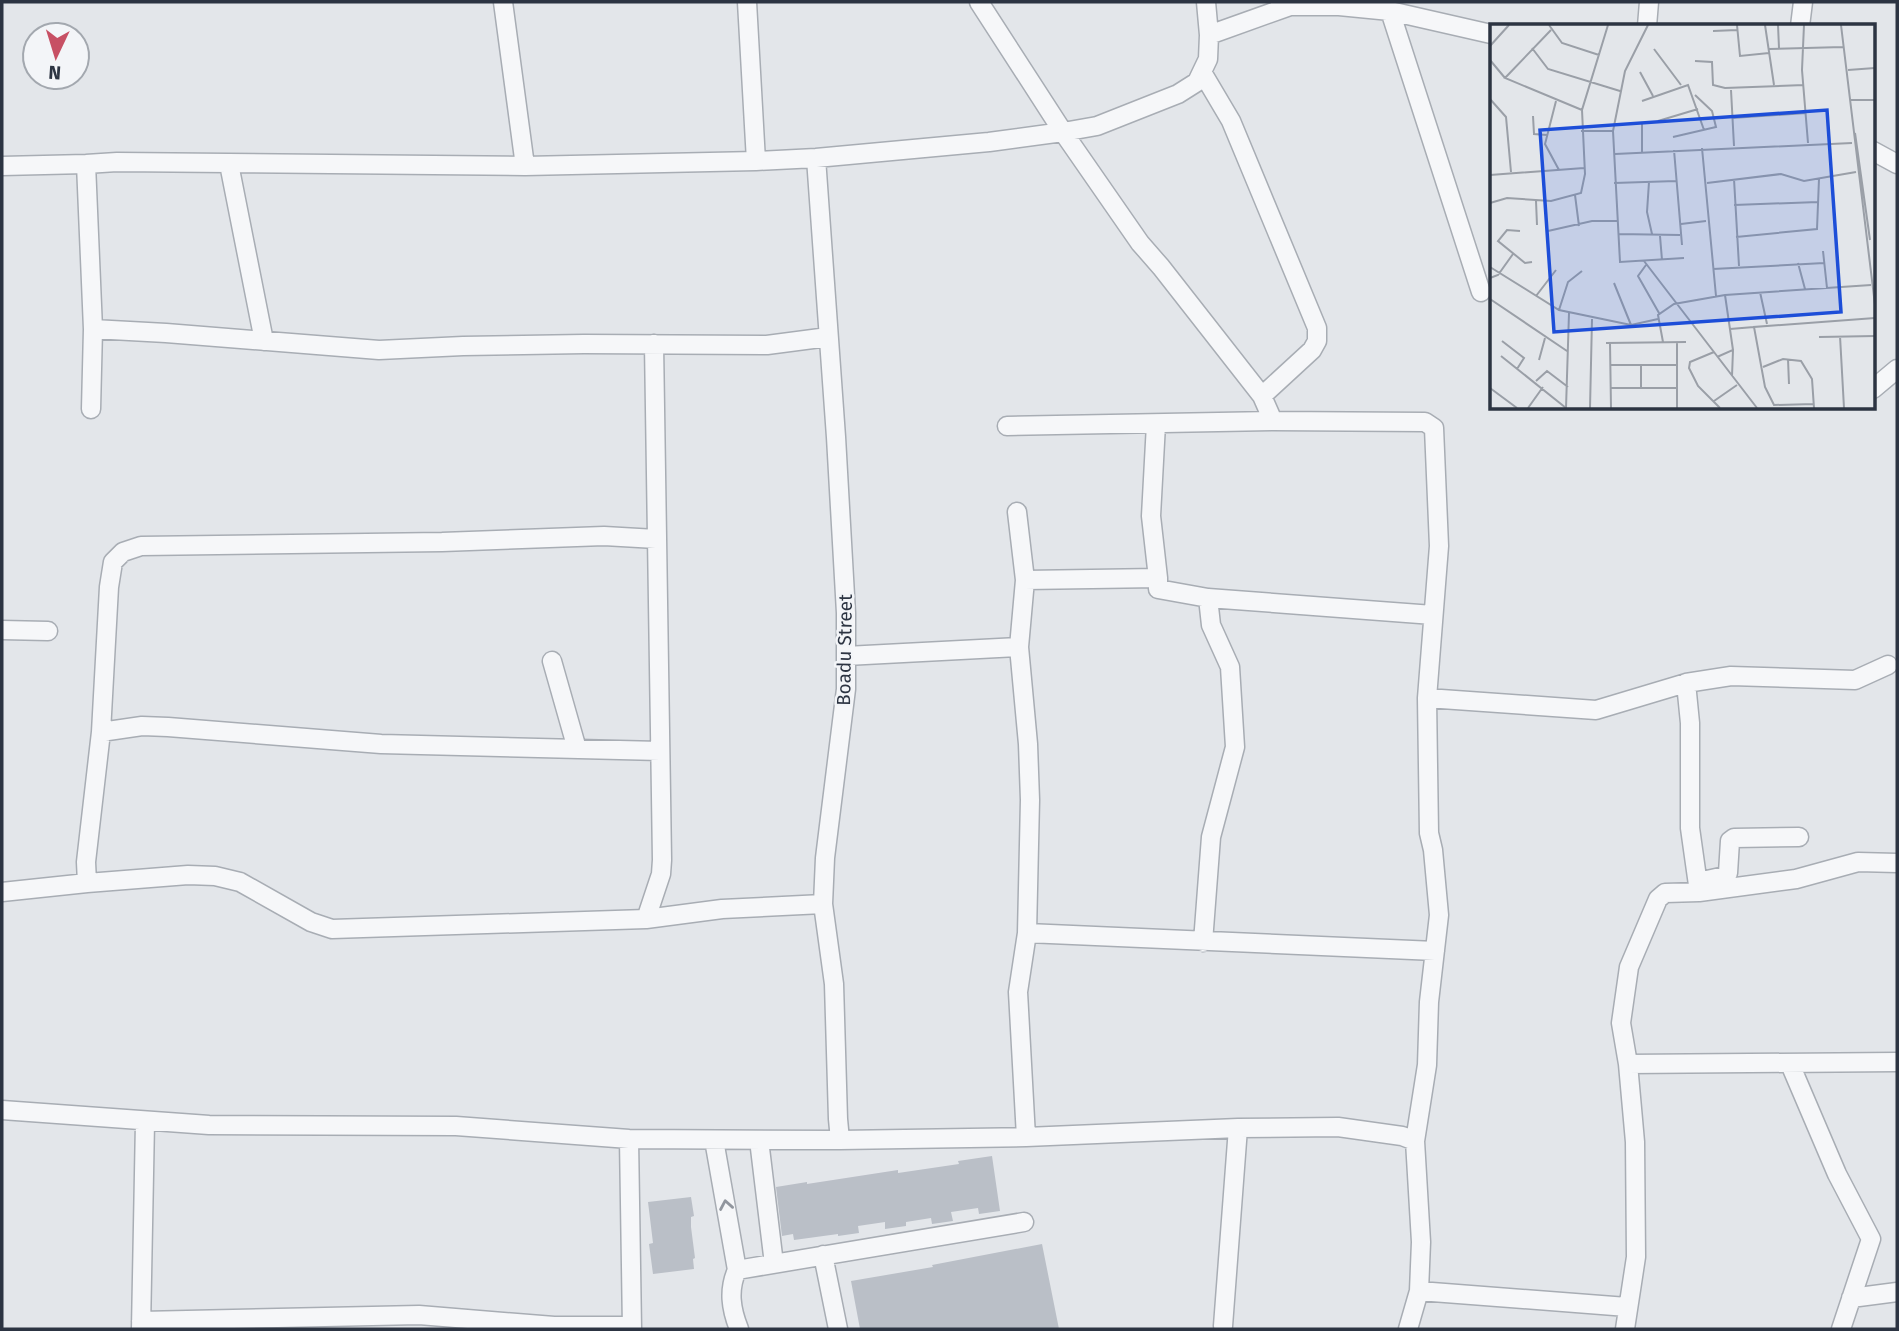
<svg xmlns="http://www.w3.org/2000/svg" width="1899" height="1331" viewBox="0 0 1899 1331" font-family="'Fira Sans',sans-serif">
	<rect width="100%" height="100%" fill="#e3e6ea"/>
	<path fill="#babfc7" d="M992,1156l8,55 -21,3 -1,-6 -27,4 2,9 -21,3 -1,-6 -25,4v4l-21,3v-7l-27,4 1,7 -21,3v-2l-44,6 -1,-6 -11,2 -6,-49 31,-5v2l91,-14v3l61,-9 -1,-3z
		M691,1197l3,19 -3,1v10l4,31 -2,1 1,10 -41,5 -4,-30 4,-1 -5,-41z
		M1042,1244l17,85h-199l-9,-48 82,-14 -1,-2z"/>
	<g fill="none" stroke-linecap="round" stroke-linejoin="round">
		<g stroke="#a8adb4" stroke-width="21">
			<path id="minor" d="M503,2l22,164
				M747,2l9,159
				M979,2l84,130 77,111 21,24 101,129 11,25
				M1390,11l91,281
				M1647,26l2,-24
				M1800,26l3,-24
				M1209,35l81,-29h49l51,5 101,23
				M1202,72l29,49 86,207v13l-5,9 -50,46
				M1873,151l24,13
				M816,158l20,279 10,176v76l-21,169 -2,46 11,80 4,135 2,21
				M86,164l7,165 -2,80
				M229,164l35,177
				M2,166l84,-2 31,-2 408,4 231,-5 60,-3 173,-16 74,-10 34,-6 81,-32 19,-12 11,-23 1,-24 -3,-33
				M93,329l73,4 213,17 84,-4 121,-2 183,1 61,-8
				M1873,389l24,-20
				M1156,424l-5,92 7,62
				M1007,426l266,-5 152,1 9,6 5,118 -12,152 2,135 4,17 6,65 -10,87 -2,63 -12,76 6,101 -2,49 -11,38
				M1017,512l8,68 -6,67 9,97 2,56 -3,133 -9,59 8,145
				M1025,580l133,-2v11l50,9 225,17
				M2,630l46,1
				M846,656l173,-9
				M552,661l25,88
				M1686,683l4,40v105l9,64
				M1427,698l169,12 90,-27 45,-7 124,4 33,-15
				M101,732l41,-6 26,1 213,17 279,7
				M1698,882l27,-6 3,-3 2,-32 4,-3 65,-1
				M87,883l-1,-21 15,-130 8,-145 4,-25 10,-10 18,-6 301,-4 162,-6 52,3
				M2,892l85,-9 101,-8 27,1 25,6 71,40 21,7 314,-10 76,-10 101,-5
				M646,919l15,-45 1,-14 -8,-516
				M1027,933l408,18
				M1203,942l8,-105 24,-90 -5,-80 -19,-42 -3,-27
				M1628,1064l269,-2
				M1790,1064l47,110 34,65 -30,90
				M2,1110l207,15 247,1 173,13 211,1 186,-3 212,-9 100,-1 64,9 13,5
				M629,1139l3,190
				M714,1140l23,130
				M759,1140l15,124
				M823,1255l15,74
				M1419,1291l208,16
				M1851,1298l46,-6
				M141,1321l278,-6 135,11h78
				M1223,1326l15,-198
				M141,1329l4,-207
				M739,1329c-8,-20 -11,-39 -2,-59l287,-48
				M1625,1329l11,-72 -1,-115 -7,-78 -7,-41 8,-56 29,-68 7,-6 34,-1 97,-13 62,-17 39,1"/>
		</g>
		<use href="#minor" stroke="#f6f7f9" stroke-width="18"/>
	</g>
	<defs><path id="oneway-chevron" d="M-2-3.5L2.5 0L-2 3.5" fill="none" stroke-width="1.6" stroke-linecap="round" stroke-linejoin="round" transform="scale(1.75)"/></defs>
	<use stroke="#91969e" href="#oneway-chevron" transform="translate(726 1205) rotate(-100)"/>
	<g text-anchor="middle" stroke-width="5" stroke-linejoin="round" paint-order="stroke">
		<g font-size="19" fill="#2c3442" stroke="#f3f5f8">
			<text transform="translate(844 650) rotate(-89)" y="7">Boadu Street</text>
		</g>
	</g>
	<g transform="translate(1490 24)">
		<rect width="385" height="385" fill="#e3e6ea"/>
		<path fill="none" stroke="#9a9fa7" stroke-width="2" d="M59,1l13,18 37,12M158,1l-23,46 -12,60 7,131 64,-4M247,1l3,31 29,-3M275,1l9,60M288,1l1,23M314,1l-2,45 6,73M351,1l34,280M61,6l-46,48 77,32M223,7l24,-1M0,22l19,-21M42,24l16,21 72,22M164,25l27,36M279,25l74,-2M0,36l15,18M205,37l17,1 1,23 12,3 79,-3M358,46l27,-2M150,48l13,24M241,66l3,56M0,75l16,18 5,55M361,76h24M66,77l-11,43 14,26M152,77l46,-16 16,45M43,92l1,18 13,1M242,94l74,-5M168,97l40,-12M91,107h32M365,109l15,107M183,113l43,-10 -4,-16 -17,-16M212,124l14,148M184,126l8,95M125,130l237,-11M152,130v-30M0,151l94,-7M244,155l5,87M159,158l-2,30 5,22M124,159l62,-2M217,159l74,-9 23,7 52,-9M85,171l4,31M46,177l1,24M0,179l17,-5 44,3 30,-8 4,-19 -3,-64 26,-85M244,181l84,-3M191,200l25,-3M30,207l-13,-1 -9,11 27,22 7,-1M58,207l44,-10h26M128,210l62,1M170,212l2,24M246,213l81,-8 2,-50M333,227l4,37M154,237l113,147M308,239l7,26M156,241l-8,11 21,37M0,243l69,43 72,15 27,-6M223,245l111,-6M0,254l8,-3 15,-21M124,259l17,42M270,268l7,32M46,272l20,-26M0,275l77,52M69,286l9,-28 14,-11M240,305l24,-2M350,312l4,72M329,313l56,-1M12,317l22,17 -7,11M173,318l-5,-27 16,-11 51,-9 146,-10M116,319l80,-1M120,319l1,65M224,328l-24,10 -1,6 9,18 22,22M11,332l65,52M227,333l16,-7 -8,-55M298,335l1,25M49,336l6,-22M121,341h66M273,343l20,-8 18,2 11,18 2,29M242,352l1,-26M46,357l11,-10 21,16M0,364l27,20M121,364h66M151,364v-23M224,377l23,-16M324,380l-40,1 -9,-18 -11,-60 121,-9M38,384l15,-21M76,384l3,-95M100,384l2,-89M187,384v-66"/>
		<path fill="#1d4ed8" fill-opacity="0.15" stroke="#1d4ed8" stroke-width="3.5" d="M337,86l14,202 -287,20 -14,-202z"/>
		<rect width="385" height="385" fill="none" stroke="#2c3442" stroke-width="3.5"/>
	</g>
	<rect width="1899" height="1331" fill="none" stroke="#2c3442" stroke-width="7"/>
	<g transform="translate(56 56) rotate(184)"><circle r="33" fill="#f3f5f8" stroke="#a3a8af" stroke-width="2"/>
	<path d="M0-5L12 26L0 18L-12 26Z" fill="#c75064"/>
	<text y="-10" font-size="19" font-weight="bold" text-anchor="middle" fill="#2c3442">N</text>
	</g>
</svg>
